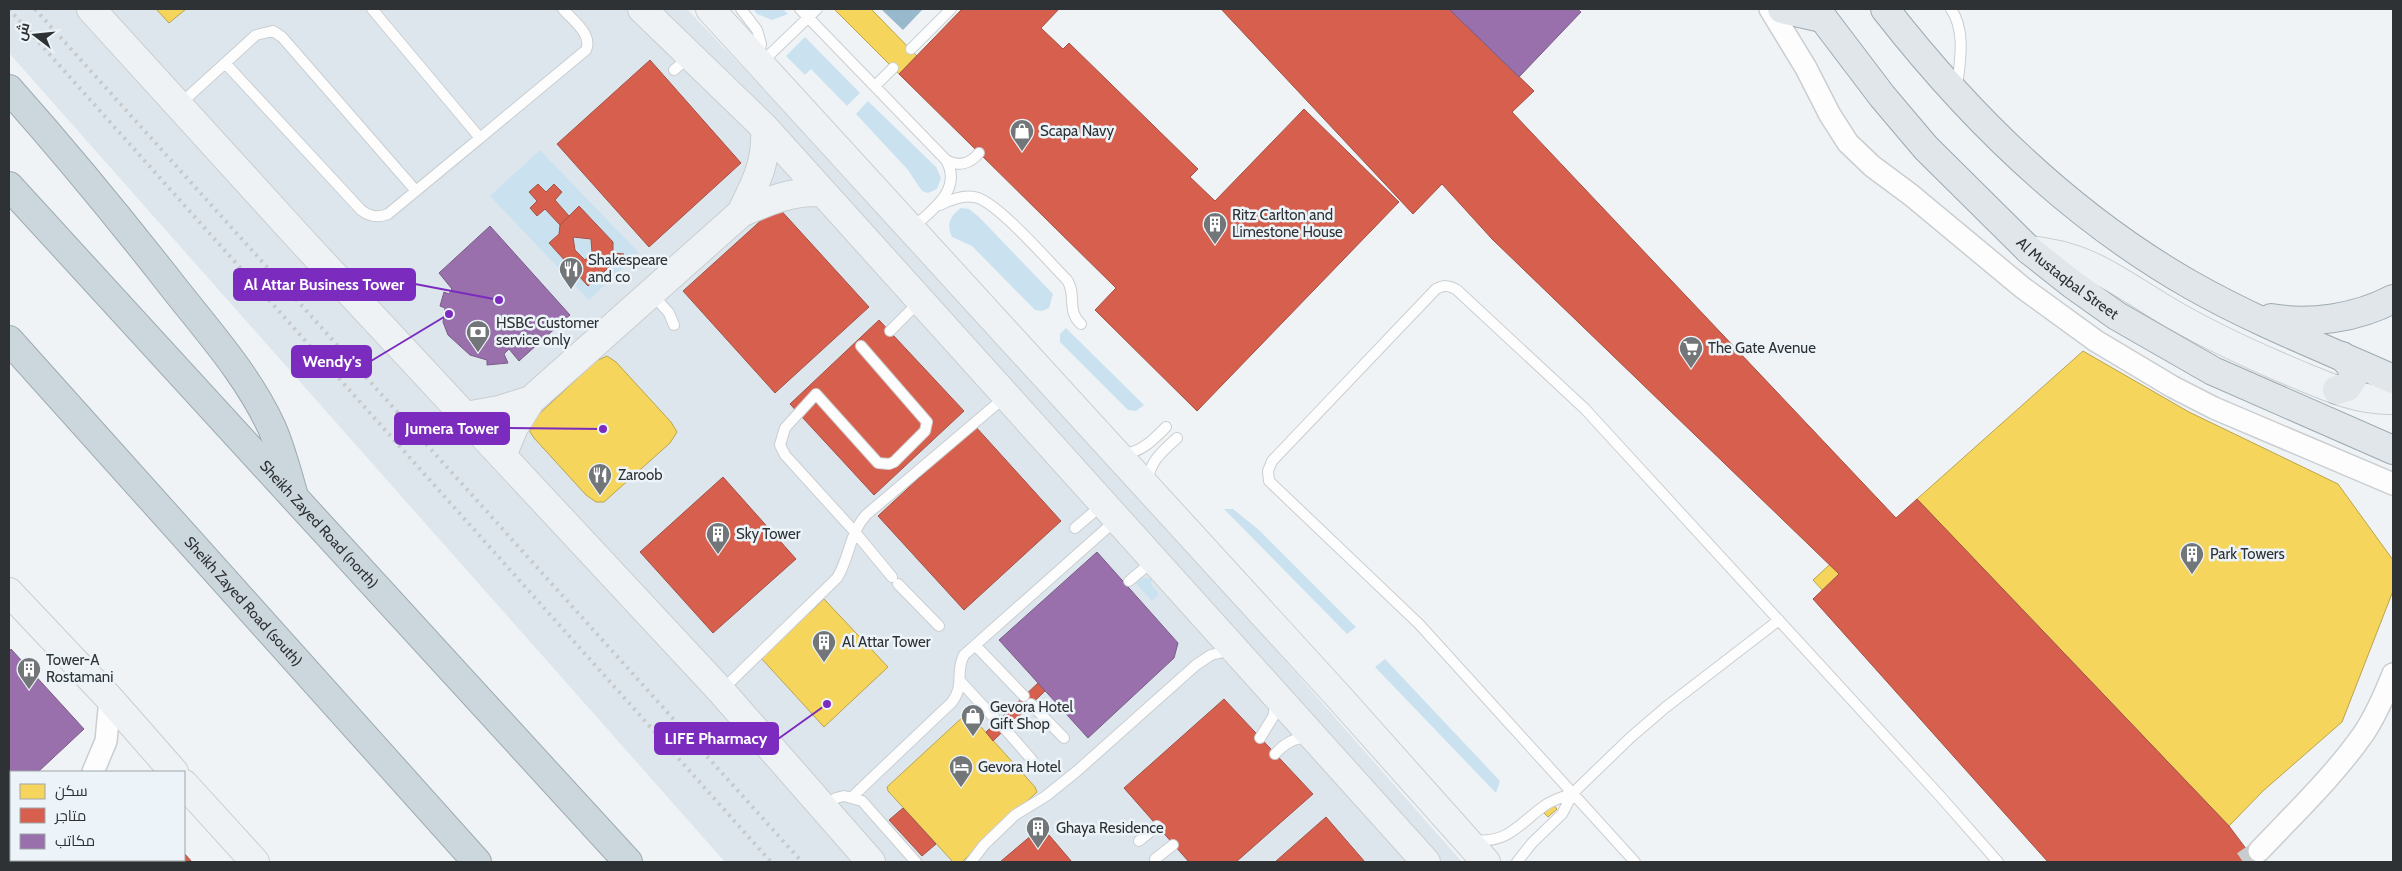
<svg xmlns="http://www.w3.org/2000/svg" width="2402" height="871" viewBox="0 0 2402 871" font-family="Cabin,Cairo,sans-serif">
	<rect width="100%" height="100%" fill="#eff3f6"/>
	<path fill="#dde6ed" d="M9,9h678l325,341 450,512h-737l-716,-809z"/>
	<path fill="#cae1f0" d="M753,9h30l5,5 -16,6 -15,-6z
		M805,37l55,56 -13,13 -36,-37 -6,6 -19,-19z
		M868,101l68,66 5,11 -4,11 -9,4 -6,-2 -14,-21 -52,-56z
		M540,150l99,103 -50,47 -99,-104z
		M961,208l8,1 10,8 74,77 -4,14 -7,3 -7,-1 -63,-64 -20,-9c-6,-13 -2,-21 9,-29z
		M1066,328l6,6 72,71 -8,6 -8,-1 -68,-68v-8z
		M1224,509h9l26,21 97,97 -9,7z
		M1140,577l12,2 -1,6 8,9 -7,7 -17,-19z
		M1385,659l115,122 -4,12 -121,-126z"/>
	<path fill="#98b8cb" d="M881,9h42l-20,21z"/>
	<path fill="#f6d55c" stroke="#baa450" d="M156,9h30l-17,14z
		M834,9h37l46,47 -18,18z
		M1421,48l66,63 -62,65 -66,-63z
		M1488,130l168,161 174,188 -44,44 -135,-151 -133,-123 -74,-72z
		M2083,351l106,61 149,72 55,76v31l-51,131 -79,69 -34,35 -312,-327z
		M607,356l9,6 55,60 6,10 -7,11 -66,59h-8l-10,-7 -52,-57 -4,-6v-6l7,-10 59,-55z
		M1879,519l62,68 -67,60 -61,-67z
		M824,599l64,68 -64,60 -63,-69z
		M1909,642l7,1 8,5 21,44 11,13 43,22 3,17 -65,-35 -8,-11z
		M966,714l5,2 64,71 2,5 -75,70h-9l-65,-71 -1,-4z
		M2012,733l49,27 23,54 -15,-8 -18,-34 -10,-10 -27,-14z
		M1552,803l5,6 -9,8 -5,-5z"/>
	<path fill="#d6604d" stroke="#a45246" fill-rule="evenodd" d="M962,9h97l-18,19 22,21 6,-6 129,126 -8,8 25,24 89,-92 95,93 -202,209 -102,-101 21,-22 -217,-214z
		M1221,9h228l85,82 -22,21 384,406 21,-19 312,327 27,36h-208l-235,-263 26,-25 -347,-335 -50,-55 -29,30z
		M650,60l91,103 -92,84 -92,-103z
		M538,184l8,8 8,-8 8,8 -7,8 14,16 -9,9 -15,-16 -8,7 -7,-8 7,-7 -8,-9z
		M579,206l34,36v11l11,1 -36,32 -39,-43 10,-9 1,-9zM573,237l18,2 1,13 -7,8 -10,-10z
		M777,206l92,101 -94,86 -92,-102z
		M879,320l85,91 -90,84 -84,-91z
		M975,426l86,95 -97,89 -86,-94z
		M723,477l73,82 -83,74 -73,-81z
		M1038,683l7,8 -52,50 -7,-9z
		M1224,699l89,95 -77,68h-47l-65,-74z
		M903,808l33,36 -14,12 -33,-36z
		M1326,817l39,45h-90z
		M1033,834l16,1 23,27h-72z
		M184,853l8,9h-136l3,-2h125z"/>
	<path fill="#9970ab" stroke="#795d87" d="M1449,9h128l4,3 -62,65z
		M490,226l80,89 -51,46 -10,-12 -5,5 4,9 -21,2v-5l-17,-5 -22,-20 -5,-13 2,-14 -5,-2 4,-14 5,2 3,-5 -13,-16z
		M1097,552l81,91 -4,15 -86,80 -89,-98z
		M11,649l73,80 -46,43h-27v25l-2,2v-147z"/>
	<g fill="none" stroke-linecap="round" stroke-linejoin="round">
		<path stroke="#c9cccf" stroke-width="21" stroke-dasharray="21 11" stroke-linecap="butt" d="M2243,862l16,-11"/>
		<g stroke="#caced0" stroke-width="12">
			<path id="lane" d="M372,9l108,129 106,-88c7,-16 -14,-30 -23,-41
				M741,9l16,21 4,14 -1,4 -7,7
				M800,9l146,151c17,30 -14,50 -35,69
				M1951,9c15,22 9,52 6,78
				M911,49l40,-40
				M225,63l136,147c9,7 17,8 27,4l92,-76
				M760,64l57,-55
				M674,70l16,-14
				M875,86l18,-18
				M179,105l77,-70 17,-4 9,6 134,154
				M946,160c12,7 24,4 33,-7
				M940,205c10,-5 22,-10 34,-8 21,2 75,65 93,83 10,14 -1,31 14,44
				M652,294l17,19 5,12
				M890,331l29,-29
				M861,346l66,76 -2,9 -31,31 -5,2 -11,-1 -62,-69 -31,34 -5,17 5,10 69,76 38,46
				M1122,454c19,-1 31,-14 44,-27
				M1148,484c0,-22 15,-33 29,-46
				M1075,528l27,-23
				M1129,581l24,-20
				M898,584l41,42
				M975,645l49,51
				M961,682l36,39
				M722,690l115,-112c13,-21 12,-44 29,-63l139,-118
				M1031,704l33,34
				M1005,729l27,31
				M1260,738l13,-21 3,-15
				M1275,754c10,-11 19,-16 34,-17
				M852,797l100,-95c13,-17 3,-31 12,-47l152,-135
				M824,807l12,-9 8,-2 18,5 54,61
				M1473,840c35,4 46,-16 71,-34 8,-6 19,-9 29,-13
				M1139,841l18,-15
				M1155,859l18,-14
				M971,862l13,-17 31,-30 31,-19 31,-25 119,-106 15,-10 20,-5
				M1517,862l15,-19 30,-29 11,-21 58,-56 35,-30 113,-87
				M1635,862l-216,-238 -150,-143 -1,-10 4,-10 164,-172c8,-4 13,-4 21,1l128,119 355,387 58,66"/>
		</g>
		<g stroke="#caced0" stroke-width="24">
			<path id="street" d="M1770,9l36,59 24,47 18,28 24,23 39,29 112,93 73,53 77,46 41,21 179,76
				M93,772l13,-31 4,-42
				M2259,851c36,-38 75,-75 105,-118 12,-18 21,-39 29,-59
				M9,853l2,-2
				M39,862l2,-2"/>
		</g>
		<g stroke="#caced0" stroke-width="30">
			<path id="secondary" d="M91,9l212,233 418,449 150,171
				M642,9l123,119 661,734
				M710,9l628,687 148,166
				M741,213c15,-31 26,-50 24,-85
				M2029,250c56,5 84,28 130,56 44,27 92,49 140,69 31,13 60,26 94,25
				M466,416l33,-6 32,-10
				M502,456l12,-29 17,-27 210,-187c27,-12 50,-22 80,-21
				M9,592l101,107 64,73
				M184,784l71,78"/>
		</g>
		<g stroke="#9daab2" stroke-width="30">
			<g id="primary">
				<path d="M1782,9l40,9"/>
				<path id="s1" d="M1816,9l66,87 44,52 103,102 43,34 45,32 96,55 180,79"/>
				<path d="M1885,9c85,109 185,207 306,276 65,37 135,64 202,94"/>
				<path d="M2271,318c39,7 86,0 122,-19"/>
				<path d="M2337,390l10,-3 6,-9 -1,-11 -10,-11"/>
			</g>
		</g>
		<g stroke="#9daab2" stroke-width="30">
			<g id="highway">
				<path d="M9,89c55,62 107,125 158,190 37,48 80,94 105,149 9,21 15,43 21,65"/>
				<path id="s2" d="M9,186l619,676"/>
				<path id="s3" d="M9,340l468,522"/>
			</g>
		</g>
		<use href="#lane" stroke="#fdfdfe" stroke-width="10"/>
		<use href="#street" stroke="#fdfdfe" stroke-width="21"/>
		<use href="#secondary" stroke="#eef2f4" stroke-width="28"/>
		<use href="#primary" stroke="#e0e6ea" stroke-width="28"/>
		<use href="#highway" stroke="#ccd7dd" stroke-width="28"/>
		<path stroke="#c8c9ca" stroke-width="4" stroke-dasharray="2.5 5" stroke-linecap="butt" d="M9,9l762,853
			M35,9l767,853"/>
	</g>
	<defs>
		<g id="shop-pin" transform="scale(1.25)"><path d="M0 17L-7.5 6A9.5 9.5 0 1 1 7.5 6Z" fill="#727678" stroke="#ecf4f9"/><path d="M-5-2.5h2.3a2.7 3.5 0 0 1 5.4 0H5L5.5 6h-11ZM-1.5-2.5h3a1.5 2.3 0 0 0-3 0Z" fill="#fff"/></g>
		<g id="building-pin" transform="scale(1.25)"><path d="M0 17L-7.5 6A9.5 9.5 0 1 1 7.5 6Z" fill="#727678" stroke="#ecf4f9"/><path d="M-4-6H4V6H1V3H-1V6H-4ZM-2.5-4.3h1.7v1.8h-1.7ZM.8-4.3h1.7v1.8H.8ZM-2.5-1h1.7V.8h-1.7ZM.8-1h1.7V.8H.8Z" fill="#fff"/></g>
		<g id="restaurant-pin" transform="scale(1.25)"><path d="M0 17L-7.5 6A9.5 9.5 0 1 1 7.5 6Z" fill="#727678" stroke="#ecf4f9"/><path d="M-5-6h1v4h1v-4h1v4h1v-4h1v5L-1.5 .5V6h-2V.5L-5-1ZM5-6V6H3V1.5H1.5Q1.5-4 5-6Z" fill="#fff"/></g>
		<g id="bank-pin" transform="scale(1.25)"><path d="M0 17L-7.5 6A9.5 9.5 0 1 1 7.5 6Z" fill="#727678" stroke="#ecf4f9"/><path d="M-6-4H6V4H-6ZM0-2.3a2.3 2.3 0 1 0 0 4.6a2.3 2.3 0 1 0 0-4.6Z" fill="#fff"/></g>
		<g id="supermarket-pin" transform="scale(1.25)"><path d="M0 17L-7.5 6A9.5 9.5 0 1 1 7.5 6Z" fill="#727678" stroke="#ecf4f9"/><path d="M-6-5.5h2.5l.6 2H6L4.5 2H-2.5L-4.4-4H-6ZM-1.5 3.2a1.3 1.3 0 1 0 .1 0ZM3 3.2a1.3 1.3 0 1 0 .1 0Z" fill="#fff"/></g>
		<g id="hotel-pin" transform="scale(1.25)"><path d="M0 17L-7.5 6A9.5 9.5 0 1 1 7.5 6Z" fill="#727678" stroke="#ecf4f9"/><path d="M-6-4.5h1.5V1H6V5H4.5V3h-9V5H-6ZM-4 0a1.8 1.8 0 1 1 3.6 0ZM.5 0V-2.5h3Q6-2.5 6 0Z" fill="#fff"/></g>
	</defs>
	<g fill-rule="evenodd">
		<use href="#shop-pin" x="1022" y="131"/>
		<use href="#building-pin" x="1215" y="224"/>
		<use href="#restaurant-pin" x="571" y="269"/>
		<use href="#bank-pin" x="478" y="332"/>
		<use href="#supermarket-pin" x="1691" y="348"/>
		<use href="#restaurant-pin" x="600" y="475"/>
		<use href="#building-pin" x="718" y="534"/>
		<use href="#building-pin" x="2192" y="554"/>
		<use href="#building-pin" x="824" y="642"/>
		<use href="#building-pin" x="29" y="669"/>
		<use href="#shop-pin" x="973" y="716"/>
		<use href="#hotel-pin" x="961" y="767"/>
		<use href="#building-pin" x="1038" y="828"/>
	</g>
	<g text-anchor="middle" stroke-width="5" stroke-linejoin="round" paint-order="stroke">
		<g font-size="15" fill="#2f3234" stroke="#ecf4f9" text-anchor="start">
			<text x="1040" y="136">Scapa Navy</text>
			<text x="1232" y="220">Ritz Carlton and<tspan x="1232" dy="17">Limestone House</tspan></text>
			<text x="588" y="265">Shakespeare<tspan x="588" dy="17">and co</tspan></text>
			<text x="496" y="328">HSBC Customer<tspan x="496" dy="17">service only</tspan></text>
			<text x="1708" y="353">The Gate Avenue</text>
			<text x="618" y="480">Zaroob</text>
			<text x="736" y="539">Sky Tower</text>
			<text x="2210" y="559">Park Towers</text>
			<text x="842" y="647">Al Attar Tower</text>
			<text x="46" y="665">Tower-A<tspan x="46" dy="17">Rostamani</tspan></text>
			<text x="990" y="712">Gevora Hotel<tspan x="990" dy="17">Gift Shop</tspan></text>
			<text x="978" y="772">Gevora Hotel</text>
			<text x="1056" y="833">Ghaya Residence</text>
		</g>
		<g font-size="15" fill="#2f3234" stroke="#ecf4f9">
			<text dy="5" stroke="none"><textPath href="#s1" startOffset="370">Al Mustaqbal Street</textPath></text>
			<text dy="5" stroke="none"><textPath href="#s2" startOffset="459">Sheikh Zayed Road (north)</textPath></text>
			<text dy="5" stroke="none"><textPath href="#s3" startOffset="351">Sheikh Zayed Road (south)</textPath></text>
		</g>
	</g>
	<path fill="none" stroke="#7b2cbf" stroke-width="2" d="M499 300L415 284M449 314L371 361M603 429L509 428M827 704L778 739"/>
	<g fill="#7b2cbf" stroke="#ecf4f9" stroke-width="2">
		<circle cx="499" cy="300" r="5"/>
		<circle cx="449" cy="314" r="5"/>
		<circle cx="603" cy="429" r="5"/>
		<circle cx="827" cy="704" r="5"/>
	</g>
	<g fill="#7b2cbf" stroke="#7b2cbf" stroke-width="2">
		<rect x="234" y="269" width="181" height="31" rx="5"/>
		<rect x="292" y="346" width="79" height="31" rx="5"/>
		<rect x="395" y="413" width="114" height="31" rx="5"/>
		<rect x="655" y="723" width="123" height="31" rx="5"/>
	</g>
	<g font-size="16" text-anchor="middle" font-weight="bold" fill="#fff">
		<text x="324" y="290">Al Attar Business Tower</text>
		<text x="332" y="367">Wendy's</text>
		<text x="452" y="434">Jumera Tower</text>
		<text x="716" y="744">LIFE Pharmacy</text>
	</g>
	<rect width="2402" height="871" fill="none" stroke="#2f3234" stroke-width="20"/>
	<rect x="10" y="771" width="175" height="90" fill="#ecf4f9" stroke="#a0a6aa"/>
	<rect x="20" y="784" width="25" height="15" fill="#f6d55c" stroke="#a0a6aa"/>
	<text x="55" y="796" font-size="15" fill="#2f3234">سكن</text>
	<rect x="20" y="808" width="25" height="15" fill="#d6604d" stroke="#a0a6aa"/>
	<text x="55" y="821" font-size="15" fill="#2f3234">متاجر</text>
	<rect x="20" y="834" width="25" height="15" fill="#9970ab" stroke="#a0a6aa"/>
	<text x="55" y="846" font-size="15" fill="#2f3234">مكاتب</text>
	<g transform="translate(35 35) rotate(286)" stroke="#ecf4f9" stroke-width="4" paint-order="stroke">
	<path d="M0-4L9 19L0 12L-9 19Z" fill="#2f3234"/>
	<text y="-8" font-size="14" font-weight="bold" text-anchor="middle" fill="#2f3234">ش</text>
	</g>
</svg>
